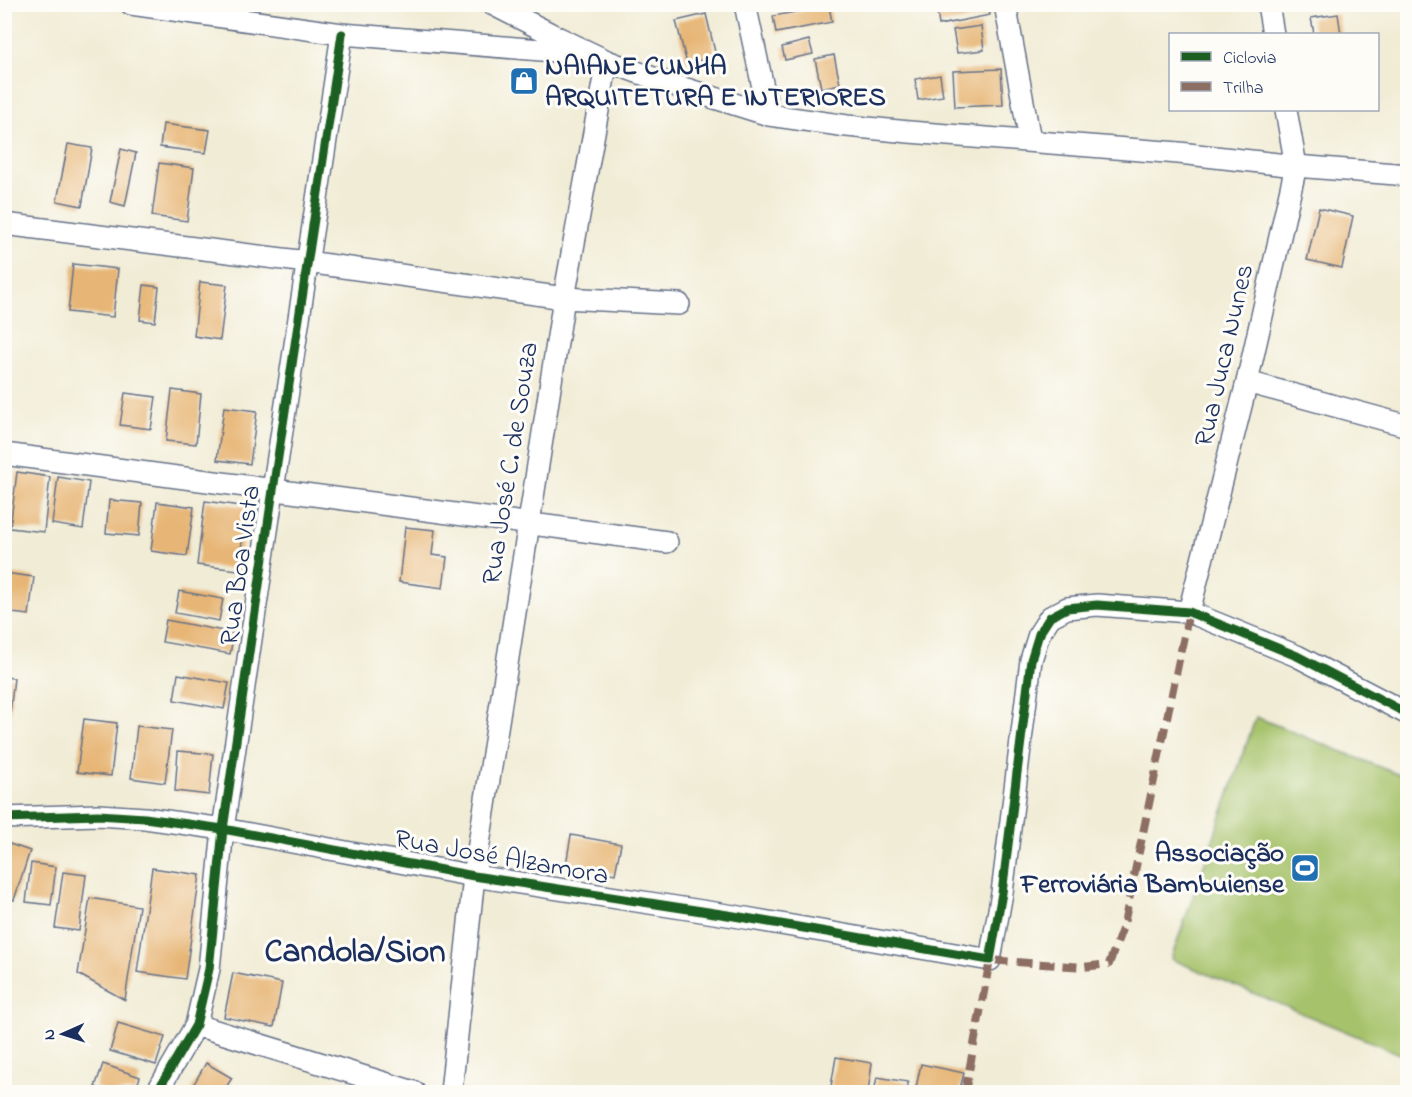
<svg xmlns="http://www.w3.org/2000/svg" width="1412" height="1097" viewBox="0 0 1412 1097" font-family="'Indie Flower',sans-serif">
	<rect width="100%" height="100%" fill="#fdfcf7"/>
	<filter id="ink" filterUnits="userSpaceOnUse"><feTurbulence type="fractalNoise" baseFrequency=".0167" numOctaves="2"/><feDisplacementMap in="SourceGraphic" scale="12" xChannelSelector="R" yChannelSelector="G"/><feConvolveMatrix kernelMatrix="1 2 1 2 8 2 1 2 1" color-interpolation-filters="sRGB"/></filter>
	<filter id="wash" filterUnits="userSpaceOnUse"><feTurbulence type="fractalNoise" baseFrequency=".008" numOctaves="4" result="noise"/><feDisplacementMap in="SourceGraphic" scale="24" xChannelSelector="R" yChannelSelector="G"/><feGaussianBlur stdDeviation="1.35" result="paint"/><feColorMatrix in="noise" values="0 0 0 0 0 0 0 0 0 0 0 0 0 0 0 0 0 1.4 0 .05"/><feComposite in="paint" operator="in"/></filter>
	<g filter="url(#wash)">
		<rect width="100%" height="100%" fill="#f1ecd5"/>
		<path fill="#a6c26a" stroke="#607864" stroke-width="1.5" d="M1256,717l151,61v279l-236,-98z"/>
		<g id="blocks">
			<path fill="#e7b676" d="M936,4h52l2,11 -51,10z
				M829,6l3,16 -56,11 -3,-17z
				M706,14l10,42 -29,8 -11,-43z
				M1338,14l3,20h-27l-3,-16z
				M981,26l3,24 -27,3 -4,-23z
				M809,40l4,14 -28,6 -3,-13z
				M834,55l6,29 -19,4 -6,-29z
				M1001,69l2,36 -48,2 -2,-36z
				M940,75l3,21 -25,4 -3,-21z
				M163,124l47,6 -4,23 -46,-6z
				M68,144l24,4 -10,58 -25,-5z
				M121,149l15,4 -11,53 -15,-4z
				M159,163l35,5 -7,53 -35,-5z
				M1319,208l34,8 -11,52 -35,-8z
				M73,264l45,5 -5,48 -45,-5z
				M200,282l27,3 -7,55 -26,-4z
				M144,285l15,2 -4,35 -15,-2z
				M172,390l29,4 -5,50 -30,-3z
				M125,393l31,4 -5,32 -31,-4z
				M224,407l33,4 -7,53 -33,-4z
				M17,472l33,5 -6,55 -34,-4z
				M58,477l31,5 -6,47 -31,-5z
				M109,500l33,3 -3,33 -33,-3z
				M205,501l42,6 -9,63 -41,-5z
				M157,502l37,5 -7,49 -36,-5z
				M405,527l30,3 -3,25 15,2 -4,31 -44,-6z
				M4,573l30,4 -5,38 -25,-3z
				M179,591l44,8 -4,22 -44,-8z
				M166,620l68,13 -4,21 -68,-12z
				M178,674l51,9 -5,26 -50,-9z
				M4,677l10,1 -6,53 -4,-1z
				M84,719l33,4 -6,53 -34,-4z
				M137,726l35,4 -7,53 -34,-5z
				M178,751l35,3 -4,41 -34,-4z
				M571,835l50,9 -6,30 -49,-9z
				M7,843l23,8 -16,49 -10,-3v-48z
				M31,863l25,4 -5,38 -25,-3z
				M152,868l48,7 -15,104 -48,-7z
				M63,872l23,3 -7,56 -24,-3z
				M90,898l49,8 -14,94 -47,-26z
				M233,973l49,10 -8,44 -50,-10z
				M118,1023l47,14 -9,28 -46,-14z
				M836,1057l36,6 -4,29h-38z
				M206,1063l26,15 -9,14h-26l-6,-3z
				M103,1064l37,13 -5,15h-25l-15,-5z
				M921,1064l43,9 -5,19h-44z
				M877,1077l31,5 -2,10h-32z"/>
		</g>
	</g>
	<g filter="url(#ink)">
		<use href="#blocks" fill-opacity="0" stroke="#667188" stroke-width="1.5"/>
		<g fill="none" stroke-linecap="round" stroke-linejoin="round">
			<g stroke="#667188" stroke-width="24">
				<path id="street" d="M131,4l211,30 236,19
					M492,4l67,34 48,23 57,21 105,33 78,11 62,6 270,21 117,13 112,9
					M745,4l24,111
					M1005,4l25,136
					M1268,4l5,30
					M4,224l303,38 257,36 115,6
					M1247,382l161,44
					M4,454l663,88
					M1189,612l58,-230 49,-216 -10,-56
					M4,818l94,-3 47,3 78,11 251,47 260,40 256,44 12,-67 29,-233 8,-26 11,-17 17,-9 30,-3 92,7 108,44 111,58
					M196,1025l218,67
					M157,1092l39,-67 13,-56 14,-140 50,-339 69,-456
					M451,1092l23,-216 90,-578 43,-237"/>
			</g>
			<use href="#street" stroke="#fff" stroke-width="21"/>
			<path stroke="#8d6e63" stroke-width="8" stroke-dasharray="15 8" stroke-linecap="butt" d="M965,1092l25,-132 93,7 26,-3 15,-40 65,-312"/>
			<g stroke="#fdfcf7" stroke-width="13">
				<path id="cycleway" d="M4,818l94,-3 47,3 78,11 251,47 260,40 256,44 12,-67 29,-233 8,-26 11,-17 17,-9 30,-3 92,7 108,44 111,58
					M157,1092l39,-67 13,-56 14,-140 50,-339 69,-456"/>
			</g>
			<use href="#cycleway" stroke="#1b5e20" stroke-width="9"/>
		</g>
	</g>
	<defs>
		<g id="shop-square" transform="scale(1.5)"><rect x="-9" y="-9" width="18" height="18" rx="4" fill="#1f6fb2" stroke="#fdfcf7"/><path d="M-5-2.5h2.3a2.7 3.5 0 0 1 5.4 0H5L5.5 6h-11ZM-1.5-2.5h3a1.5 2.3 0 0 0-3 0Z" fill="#fff"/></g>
		<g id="stadium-square" transform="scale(1.5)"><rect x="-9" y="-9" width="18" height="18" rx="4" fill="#1f6fb2" stroke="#fdfcf7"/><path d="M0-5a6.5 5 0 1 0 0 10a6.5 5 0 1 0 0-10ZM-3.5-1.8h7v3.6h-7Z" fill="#fff"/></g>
	</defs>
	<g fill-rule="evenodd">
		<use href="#shop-square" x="524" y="81"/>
		<use href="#stadium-square" x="1305" y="868"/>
	</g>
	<g text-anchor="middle" stroke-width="6" stroke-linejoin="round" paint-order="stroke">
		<g font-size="27" font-weight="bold" fill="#1b2f5e" stroke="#fdfcf7" text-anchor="start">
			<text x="545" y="74">NAIANE CUNHA<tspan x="545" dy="31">ARQUITETURA E INTERIORES</tspan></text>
			<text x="1284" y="861" text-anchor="end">Associação<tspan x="1284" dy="31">Ferroviária Bambuiense</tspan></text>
		</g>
		<g font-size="27" fill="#1b2f5e" stroke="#fdfcf7">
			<text transform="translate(1223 355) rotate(-77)" y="9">Rua Juca Nunes</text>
			<text transform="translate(509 463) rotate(-81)" y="9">Rua José C. de Souza</text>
			<text transform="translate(239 565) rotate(-82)" y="9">Rua Boa Vista</text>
			<text transform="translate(502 856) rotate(10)" y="9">Rua José Alzamora</text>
		</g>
		<g font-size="33" font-weight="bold" fill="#1b2f5e" stroke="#fdfcf7">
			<text x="355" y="961">Candola/Sion</text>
		</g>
	</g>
	<rect width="1412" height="1097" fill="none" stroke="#fdfcf7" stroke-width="24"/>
	<rect x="1169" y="33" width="210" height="78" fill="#fdfcf7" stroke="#a3aaba" stroke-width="1.5"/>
	<rect x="1181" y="52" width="30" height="9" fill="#1b5e20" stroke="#a3aaba" stroke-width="1.5"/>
	<text x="1223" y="63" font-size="18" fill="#1b2f5e">Ciclovia</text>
	<rect x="1181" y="82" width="30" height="9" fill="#8d6e63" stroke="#a3aaba" stroke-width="1.5"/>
	<text x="1223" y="93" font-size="18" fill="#1b2f5e">Trilha</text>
	<g transform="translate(63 1034) rotate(267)" stroke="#fdfcf7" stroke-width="4.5" paint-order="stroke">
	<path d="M0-4.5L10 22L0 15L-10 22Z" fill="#1b2f5e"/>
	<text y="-9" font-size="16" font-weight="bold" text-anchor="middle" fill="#1b2f5e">N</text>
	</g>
</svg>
